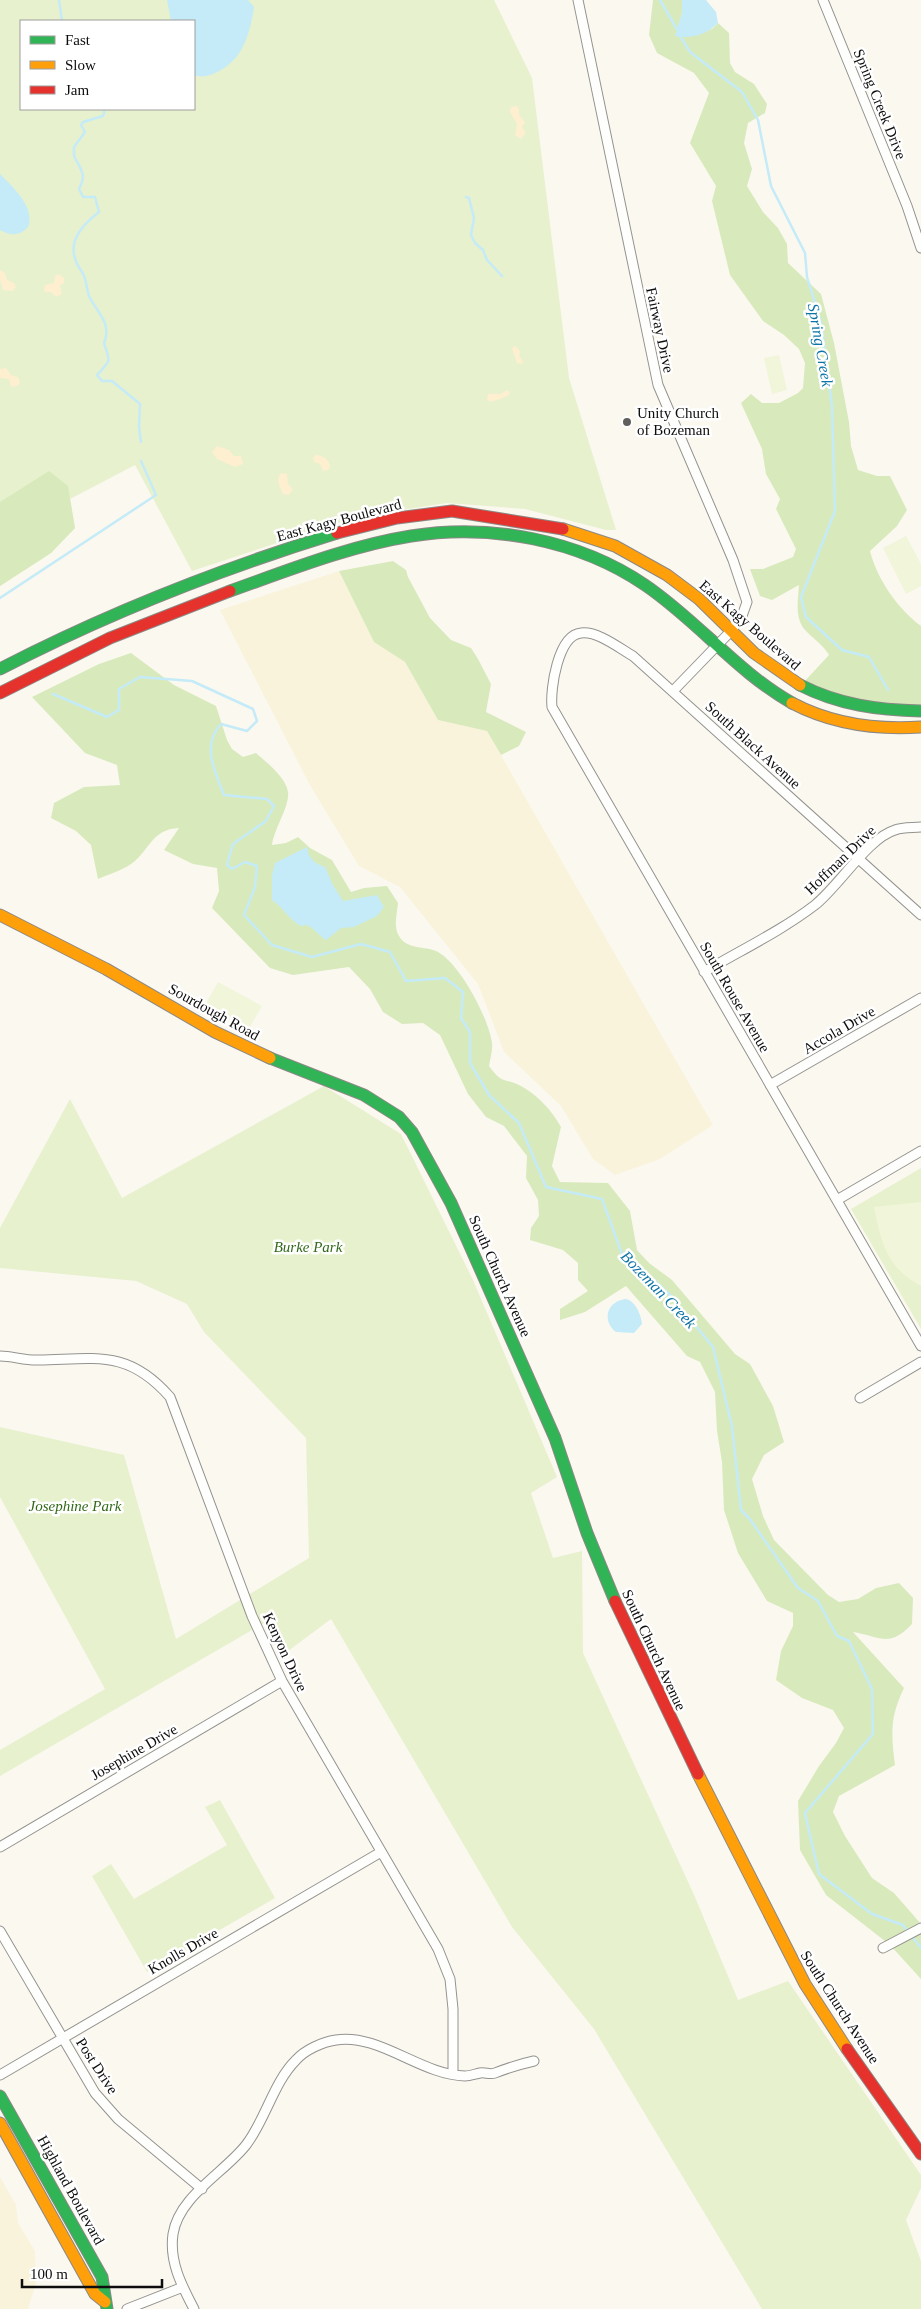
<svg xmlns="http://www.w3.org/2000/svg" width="921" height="2309" viewBox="0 0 921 2309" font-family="'Times New Roman',serif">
	<rect width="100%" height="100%" fill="#fbf8f0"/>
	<path fill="#f9f3db" d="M339,571l35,70 31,21 33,58 49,11 226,394 -53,34 -45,16 -22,-16 -32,-53 -57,-54 -26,-68 -78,-97 -41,-21 -48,-79 -91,-177z
		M0,2177l16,28 2,18 17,28 1,32 -8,26h-28z"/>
	<path fill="#e7f1ce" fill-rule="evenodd" d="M0,0h494l38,78 37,300 47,152h-10l-81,-21 -78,-6 -91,14 -164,54 -57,-106 -65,34 5,29 -24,25 -51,33zM21,21h173v88h-173z
		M324,1086l77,48 72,146 84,197 -26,16 22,65 29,-7 1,102 112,244 43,103 50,-19 133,194v13l-15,32 15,41v48h-159l-168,-280 -82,-102 -181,-308 -51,38 -14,-35 -266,154v-26l105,-61 -105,-192v-70l124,28 52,184 133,-81 -3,-120 -102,-106 -17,-28 -51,-23 -136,-13v-40l70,-129 52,99z
		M921,1168v161l-70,-120z
		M220,1800l55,98 -128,74 -55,-96 19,-12 23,35 93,-54 -22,-38z"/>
	<path fill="#d8eabc" d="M653,0h29v13l-6,23 36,-7 6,-6 11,10 1,30 5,9 19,12 13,20 -2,9 -17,10 -4,20 8,26 -5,17 16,26 15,16 9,16 1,19 33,31 13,49 15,79 2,24 7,24 19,6h13l17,34 -10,16 -27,25c7,28 28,58 51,75v79c-46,3 -76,-5 -118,-22l26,-28c-6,-10 -14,-15 -22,-23 -13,-12 -9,-31 -8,-47l-27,15 -12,-4 -10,-27h13l30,-12 3,-8 -20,-40 4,-10 -14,-25 -4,-25 -21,-46 10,-9 11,9h17l19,-10 5,-5 2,-25 -6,-14 -15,-14 -21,-14 -33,-46 -18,-74 4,-15 -26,-43 19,-50 -15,-20 -37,-20 -8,-18z
		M49,471l19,15 7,42 -24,25 -51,33v-84z
		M393,561l13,9 2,7 22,41 21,22 20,8 7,11 13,25 -5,28 40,20 -7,14 -18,9 -14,-24 -49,-11 -33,-58 -31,-20 -35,-71z
		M131,653l43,32 42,21 11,34 5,9 11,8 13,-4c10,9 30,24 32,39 2,14 -14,37 -16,53l14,-2 12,-6 12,11 22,12 19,32 13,-4 23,-2 11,17c-1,12 -6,27 4,37 10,10 25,6 36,12 22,12 51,67 54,91 1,7 -2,16 -3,23 14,19 14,11 32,20 17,9 31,25 40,41l-9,39 8,16 48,1 22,28 7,39 12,13 23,17 63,74 15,10 23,42 11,36 -20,13 -12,24 11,37 11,24 54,55 11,7 19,-3 18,-11 23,-5 14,15 -1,26c-23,24 -30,13 -59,8l51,56c-14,29 -13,45 -9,77l-56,31 -6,16 12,24 27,42 22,15 27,31v55l-31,-34 -64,-50 -26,-45 -2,-49 21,-35 17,-23 8,-15 -11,-18 -31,-12 -26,-18 5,-29 12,-25v-13l-26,-12 -29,-48 -14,-43 -2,-48 -5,-31 -2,-39 -15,-30 -13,-6 -61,-70 -41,26 -25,8v-11l28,-18 -10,-11v-17l-15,-13 -33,-10 1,-12 8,-12 -1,-16 -12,-22 1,-22 -23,-30 -18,-9 -18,-23 -28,-59 -17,-12 -21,1 -19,-12 -13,-23 -21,-22 -56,8 -23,-7 -58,-60 7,-17 -2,-23 -24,-4 -29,-14 15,-22c-28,1 -30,24 -48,36 -10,7 -22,10 -33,15l-7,-34 -15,-14 -25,-13 3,-15 30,-16 36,-2 -3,-20 -32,-12 -53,-56 67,-33z"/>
	<path fill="#fdefd0" d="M517,106l2,3v6l6,7 -3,5 4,6 -5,6 -6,-4 2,-11 -7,-12 1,-5z
		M0,270l5,3 2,7 7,3 2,4 -3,4 -10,-1 -3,-10z
		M58,274l6,4v5l-4,3 2,8 -6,3 -5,-5h-7l1,-7 9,-2 1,-7z
		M515,346l5,5 -1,5 4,5 -1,3 -5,-1 -5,-15z
		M6,368l5,7 7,2 2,6 -3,3 -6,1 -2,-8 -9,-1v-9z
		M507,390l3,2 -2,4 -17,6 -4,-2 1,-6h13z
		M217,446l12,4 5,6h7l2,8 -8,3 -18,-8 -5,-7z
		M315,455c8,0 14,4 15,12l-2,3 -5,1 -3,-7 -6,-2 -1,-4z
		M281,473l6,1 1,10 5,5 -4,6 -6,-1c-3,-7 -8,-14 -2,-21z"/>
	<path fill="#f1f5d9" d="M779,355l8,35 -15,4 -8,-36z
		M906,536l15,28v22l-15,8 -23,-46z
		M218,982l44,24 -12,21 -44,-24z
		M921,1202v84c-34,-18 -40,-44 -47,-79z"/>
	<path fill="#c4ebf7" d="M167,0h81l6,7c-2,15 -7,36 -16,48 -9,12 -30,26 -44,20v-54h-23z
		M682,0h24l10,12 2,11c-12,12 -26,16 -43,13l7,-23z
		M0,174c12,12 36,34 28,53 -8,9 -18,9 -28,3z
		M307,847c2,12 7,16 18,20l8,18 10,16 34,-6 7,12 -7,9 -23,11 -13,1 -15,12c-8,-5 -11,-11 -19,-15l-6,1c-12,-6 -17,-18 -29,-26v-25l3,-12z
		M625,1299c10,1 16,15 17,25l-8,9 -18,-1c-14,-11 -10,-30 9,-33z"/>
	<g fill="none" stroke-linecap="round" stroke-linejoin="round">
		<path stroke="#c4ebf7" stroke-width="2.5" d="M59,0l3,21
			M660,0l18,31
			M680,36l10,16 52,40 16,28 13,66 34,67 2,24 14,45 11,84 3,105 -34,86 5,20 36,33 27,7 19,33
			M105,109l-2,7 -20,6 -2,3 4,7 -11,15v9c7,14 13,18 5,33l4,8h12l4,15c-22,17 -35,35 -17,60 5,7 4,18 8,26 8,15 22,26 14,45 6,19 8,16 -7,32l5,6h10l28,23 -1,23 2,15
			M466,197l3,1 5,20 -3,17 4,8 8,7 4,10 15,16
			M0,598l156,-103 -15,-34
			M53,694l54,23 12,-7v-21l21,-12 52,4 61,28 4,12 -10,10 -26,-7c-20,21 -6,48 3,71l43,4 7,7 -8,15 -33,23 -6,21 5,4 13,-7 12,4 -2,21 -11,28 28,30 40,12 49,-13 29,8 16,29 39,-3 18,14 -2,26 9,14v31l19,32 30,28 27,64 56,12 20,55 11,6 38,36 42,51 19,79 9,84 8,8 49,70 20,13 19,35 12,5 23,48 1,45 -68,79 14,61 53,40 31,11 18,23"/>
		<g stroke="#94938f" stroke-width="11">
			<path id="street" d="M578,0l80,385 75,175 14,42 -5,14 -12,16 -57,59
				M823,0l84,206 14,42
				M921,915l-288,-259c-14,-8 -35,-25 -52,-23 -23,2 -31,56 -29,74l369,639
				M704,972c37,-22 77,-41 111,-67 24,-19 53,-67 80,-75 8,-3 18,-2 26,-3
				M770,1085l151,-87
				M837,1200l84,-49
				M0,1356c13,0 26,5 39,4 57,-1 89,-11 131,37l82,219 30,65 156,268 12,30 3,30v65
				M860,1398l61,-36
				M0,1847l282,-166
				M0,1931l95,162 23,26 84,70
				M883,1948l38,-20
				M0,2075l381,-223
				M127,2309l56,-22
				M194,2309c-12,-23 -25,-47 -21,-75 6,-38 51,-61 73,-89 20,-26 27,-62 50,-85 9,-10 26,-18 40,-20 43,-7 85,35 129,36 5,0 10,-2 15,-3 5,-1 10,2 15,0 13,-5 25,-9 39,-12"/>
		</g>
		<g stroke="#8b8986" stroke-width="13">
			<path id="fast" d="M230,591c59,-21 119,-45 181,-55 79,-13 168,4 234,49 53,36 92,87 147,118
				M0,669c108,-56 220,-100 337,-136
				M800,685c39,20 78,25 121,26
				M270,1058l94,37 35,22 13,15 39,71 104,235 32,95 28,68
				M0,2096l102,181 5,32"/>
		</g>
		<g stroke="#8b8986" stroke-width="13">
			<path id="slow" d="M563,529l52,17 52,29 32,24 55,54 46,32
				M792,703c40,21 85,27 129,24
				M0,915l106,54 109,63 55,26
				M698,1774l107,210 42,65
				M0,2123l95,171 10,8"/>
		</g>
		<g stroke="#8b8986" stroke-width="13">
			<path id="jam" d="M337,533l60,-15 55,-7 111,18
				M0,693l110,-55 120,-47
				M615,1601l83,173
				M847,2049l74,105"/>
		</g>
		<use href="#street" stroke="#fefefd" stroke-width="9"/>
		<use href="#fast" stroke="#30b455" stroke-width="11"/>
		<use href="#slow" stroke="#ff9f0a" stroke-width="11"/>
		<use href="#jam" stroke="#e5322d" stroke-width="11"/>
	</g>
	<circle fill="#605f5c" stroke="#fff" stroke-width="2" cx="627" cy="422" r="5"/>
	<g text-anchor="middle" stroke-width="5" stroke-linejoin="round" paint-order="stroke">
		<g font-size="15" fill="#0d0d0d" stroke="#fff">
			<text transform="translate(880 104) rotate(68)" y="5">Spring Creek Drive</text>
			<text transform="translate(660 330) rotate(78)" y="5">Fairway Drive</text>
			<text transform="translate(339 520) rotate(-15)" y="5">East Kagy Boulevard</text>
			<text transform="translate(750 625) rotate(41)" y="5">East Kagy Boulevard</text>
			<text transform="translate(753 745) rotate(42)" y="5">South Black Avenue</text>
			<text transform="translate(840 860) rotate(-44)" y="5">Hoffman Drive</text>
			<text transform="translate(735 997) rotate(60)" y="5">South Rouse Avenue</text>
			<text transform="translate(214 1012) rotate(29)" y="5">Sourdough Road</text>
			<text transform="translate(839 1030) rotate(-30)" y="5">Accola Drive</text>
			<text transform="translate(500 1276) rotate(66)" y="5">South Church Avenue</text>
			<text transform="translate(654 1650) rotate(65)" y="5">South Church Avenue</text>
			<text transform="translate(285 1652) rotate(65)" y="5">Kenyon Drive</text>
			<text transform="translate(134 1752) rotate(-30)" y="5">Josephine Drive</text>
			<text transform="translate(183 1951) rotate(-30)" y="5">Knolls Drive</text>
			<text transform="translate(840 2007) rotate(57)" y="5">South Church Avenue</text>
			<text transform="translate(97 2066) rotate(57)" y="5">Post Drive</text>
			<text transform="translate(71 2190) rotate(61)" y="5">Highland Boulevard</text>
		</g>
		<g font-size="15" fill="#0d0d0d" stroke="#fff" text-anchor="start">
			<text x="637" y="418">Unity Church<tspan x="637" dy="17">of Bozeman</tspan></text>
		</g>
		<g font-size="15" font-style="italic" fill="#326919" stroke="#fff">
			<text x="308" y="1252">Burke Park</text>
			<text x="75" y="1511">Josephine Park</text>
		</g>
		<g font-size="16" font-style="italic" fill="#0e74a7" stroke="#fff">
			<text transform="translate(821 345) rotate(80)" y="6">Spring Creek</text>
			<text transform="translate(659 1289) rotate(46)" y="6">Bozeman Creek</text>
		</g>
	</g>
	<rect x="20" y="20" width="175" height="90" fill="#ffffff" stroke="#9e9e9e"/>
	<rect x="30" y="36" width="25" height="8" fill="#30b455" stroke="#9e9e9e"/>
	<text x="65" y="45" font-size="15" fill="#0d0d0d">Fast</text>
	<rect x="30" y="61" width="25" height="8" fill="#ff9f0a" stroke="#9e9e9e"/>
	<text x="65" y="70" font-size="15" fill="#0d0d0d">Slow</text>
	<rect x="30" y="86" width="25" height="8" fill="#e5322d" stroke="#9e9e9e"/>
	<text x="65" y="95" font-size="15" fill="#0d0d0d">Jam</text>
	<path d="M22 2279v8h140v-8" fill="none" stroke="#0d0d0d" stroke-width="2.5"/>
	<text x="30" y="2279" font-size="15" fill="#0d0d0d" stroke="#ffffff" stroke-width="4" paint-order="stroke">100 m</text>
</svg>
